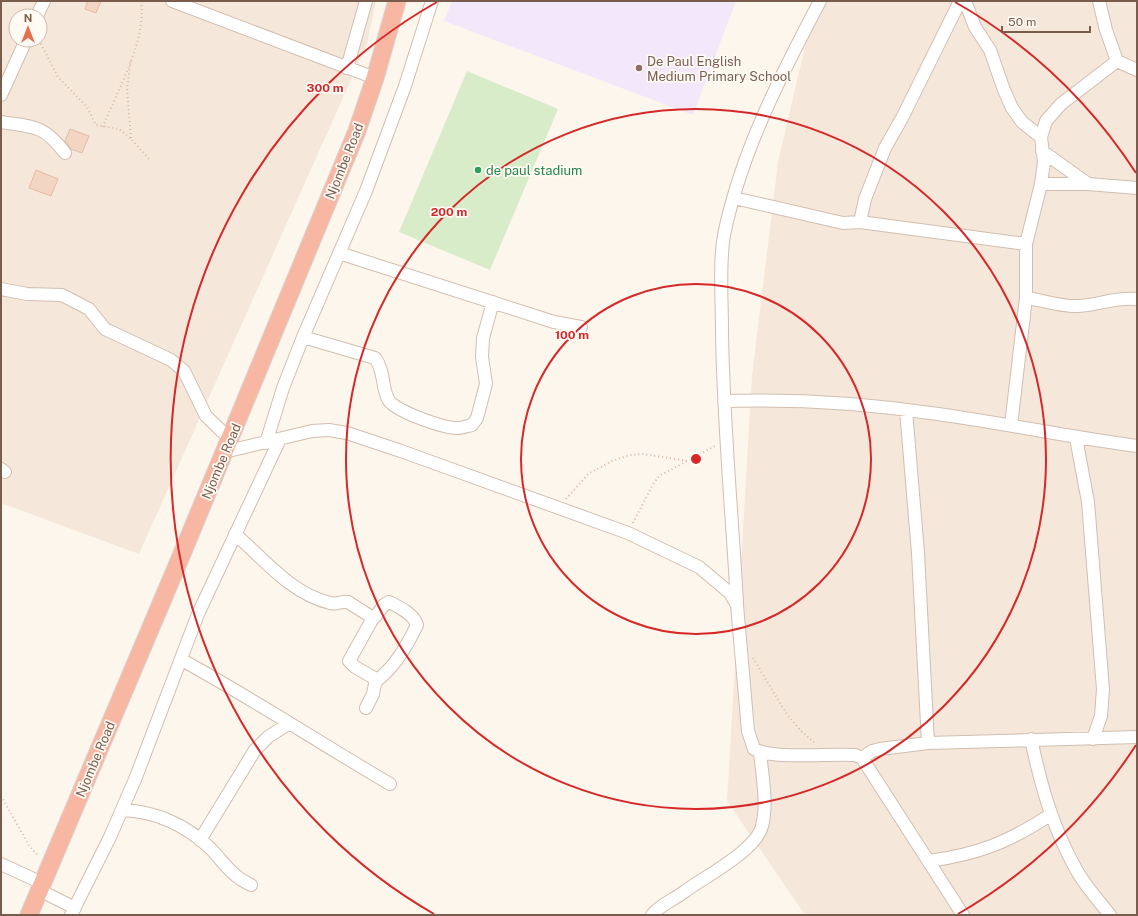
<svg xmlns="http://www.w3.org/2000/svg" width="1138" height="916" viewBox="0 0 1138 916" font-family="'Public Sans',sans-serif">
	<rect width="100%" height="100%" fill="#fdf6ec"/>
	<path fill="#f5e8da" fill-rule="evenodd" d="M1,1h375l-9,43 -228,510 -138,-51zM16,16h24v24h-24z
		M824,1h313v914h-332l-78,-114 25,-425 26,-214 29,-124z"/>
	<path fill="#f3e8fa" d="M452,1h284l-43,114 -249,-94z"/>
	<path fill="#d8ecc9" d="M467,71l91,38 -68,161 -91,-38z"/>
	<path fill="#f3d5c3" stroke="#e6bba3" d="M88,1h13l-5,12 -11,-4z
		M70,129l19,7 -7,17 -11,-4 -6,-8z
		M36,170l22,9 -7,17 -22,-8z"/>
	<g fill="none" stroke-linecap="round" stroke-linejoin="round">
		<g stroke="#d1beb0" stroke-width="14">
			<path id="minor" d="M172,1l203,77
				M965,1l10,26 15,23 14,40 8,18 10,14 19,15
				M1099,1l7,29 11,31 20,9
				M37,16l7,-15
				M347,68l19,-67
				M1,95l25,-55
				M1,122c33,5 43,3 64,31
				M1042,151l46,33
				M1041,184h47l49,4
				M734,198l109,25 17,-1 166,22
				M860,222l5,-23 20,-51 17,-30 58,-117
				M339,253l215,69 27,5
				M1,289l26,5 35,1 27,14 16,20 66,31 13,11 22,45 24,23
				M1026,298c17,2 35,9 52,8 23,-1 34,-9 59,-7
				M303,337l72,21c10,13 6,27 13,41 5,12 56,29 69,29 5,0 10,-2 15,-3l5,-7 9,-34 -4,-27 1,-19 10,-36
				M724,401c68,-2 138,2 206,12 69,9 138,24 207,33
				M906,410l12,143 10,190
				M1011,425l15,-127v-54l15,-60 3,-22 -3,-25 5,-16 15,-17 56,-43
				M1076,438l12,64 15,187 -2,27 -8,23
				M266,443l17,-55 20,-51 63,-146 39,-105 27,-85
				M224,452l88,-21 17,-1 18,3 54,18 227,82 71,34 31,26 7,12 11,126 6,18c21,11 75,4 101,6l7,3 101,157
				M1,469l4,3
				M235,534c29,25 55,59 95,69 6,2 11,-2 18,-1l25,16 2,-1 9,-12 5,-3c10,5 25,12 28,23 -9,19 -24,44 -41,56
				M737,603c-5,-91 -14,-183 -15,-274 0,-30 -3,-65 2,-94 17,-83 57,-160 96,-234
				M182,660c71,39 138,83 208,124
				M366,708l7,-14 3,-15 -21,-12 -6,-6 24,-43
				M1031,739c10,47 22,90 46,132 9,16 22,30 33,44
				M862,758l10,-7 8,-2 48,-6 209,-6
				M122,810c33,1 64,15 88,38 8,8 15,18 23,25 5,5 12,9 18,12
				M200,840l55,-90 13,-13 20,-13
				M929,861c50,-7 80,-19 121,-46
				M1,864l41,19
				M39,890l36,18
				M71,915l39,-78 26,-60 62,-163 82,-175
				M652,915c8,-10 21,-15 32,-23 20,-15 73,-42 78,-66 6,-23 0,-51 -2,-74"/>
		</g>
		<g stroke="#dad1cd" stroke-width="19">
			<path id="highway" d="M29,915l150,-354 178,-430 18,-53 22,-77"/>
		</g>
		<path stroke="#d9b8a5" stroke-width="2" stroke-dasharray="1 3" stroke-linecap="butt" d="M39,40l19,37 29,30 9,18 23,4 12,10 19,21
			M103,127c14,-37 44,-86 38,-126
			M131,138l-4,-49 4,-30
			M566,499l22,-25 24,-13 18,-6 13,-1 45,7
			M633,523l19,-37 7,-10 56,-30
			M753,658l33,55 15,18 14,12
			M1,796l29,51 9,9"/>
		<use href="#minor" stroke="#fff" stroke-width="12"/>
		<use href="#highway" stroke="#f7b7a3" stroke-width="17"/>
	</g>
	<g fill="none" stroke="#d62828" stroke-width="2">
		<circle cx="696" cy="459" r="175"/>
		<circle cx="696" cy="459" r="350"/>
		<path d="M1136 745A525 525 0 0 1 958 914M434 914A525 525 0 0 1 437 2M955 2A525 525 0 0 1 1136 173"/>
	</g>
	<circle fill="#8d6e63" stroke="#fffaf3" stroke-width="1.5" cx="639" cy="68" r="4"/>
	<circle fill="#2e9e5b" stroke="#fffaf3" stroke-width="1.5" cx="478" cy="170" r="4"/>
	<g text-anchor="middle" stroke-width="3.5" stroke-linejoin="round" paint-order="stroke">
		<g font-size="13" fill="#785e54" stroke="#fffaf3" text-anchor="start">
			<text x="647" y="66">De Paul English<tspan x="647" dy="15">Medium Primary School</tspan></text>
		</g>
		<g font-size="13" fill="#7a5c4d" stroke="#fffaf3">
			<text transform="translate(344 161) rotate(-68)" y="5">Njombe Road</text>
			<text transform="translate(221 461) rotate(-67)" y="5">Njombe Road</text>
			<text transform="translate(95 759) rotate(-67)" y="5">Njombe Road</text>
		</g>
		<g font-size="13" fill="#27864d" stroke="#fffaf3" text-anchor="start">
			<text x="486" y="175">de paul stadium</text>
		</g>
	</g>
	<circle cx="696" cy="459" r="6" fill="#d62828" stroke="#fffaf3" stroke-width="2"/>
	<g font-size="12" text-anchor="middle" font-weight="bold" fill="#d62828" stroke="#fffaf3" stroke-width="3.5" stroke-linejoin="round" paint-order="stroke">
		<text x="325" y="92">300 m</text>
		<text x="449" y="216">200 m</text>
		<text x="572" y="339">100 m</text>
	</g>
	<rect width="1138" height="916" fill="none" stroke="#7a5c4d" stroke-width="4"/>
	<g transform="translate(28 28)"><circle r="19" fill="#fffaf3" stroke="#cabbb1"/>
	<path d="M0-3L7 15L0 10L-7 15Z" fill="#e76f51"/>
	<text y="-6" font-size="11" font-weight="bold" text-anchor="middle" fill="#7a5c4d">N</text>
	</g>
	<path d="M1002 26v6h88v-6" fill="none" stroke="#7a5c4d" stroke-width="2"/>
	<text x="1008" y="26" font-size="12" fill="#7a5c4d" stroke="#fffaf3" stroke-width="3" paint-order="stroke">50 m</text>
</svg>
